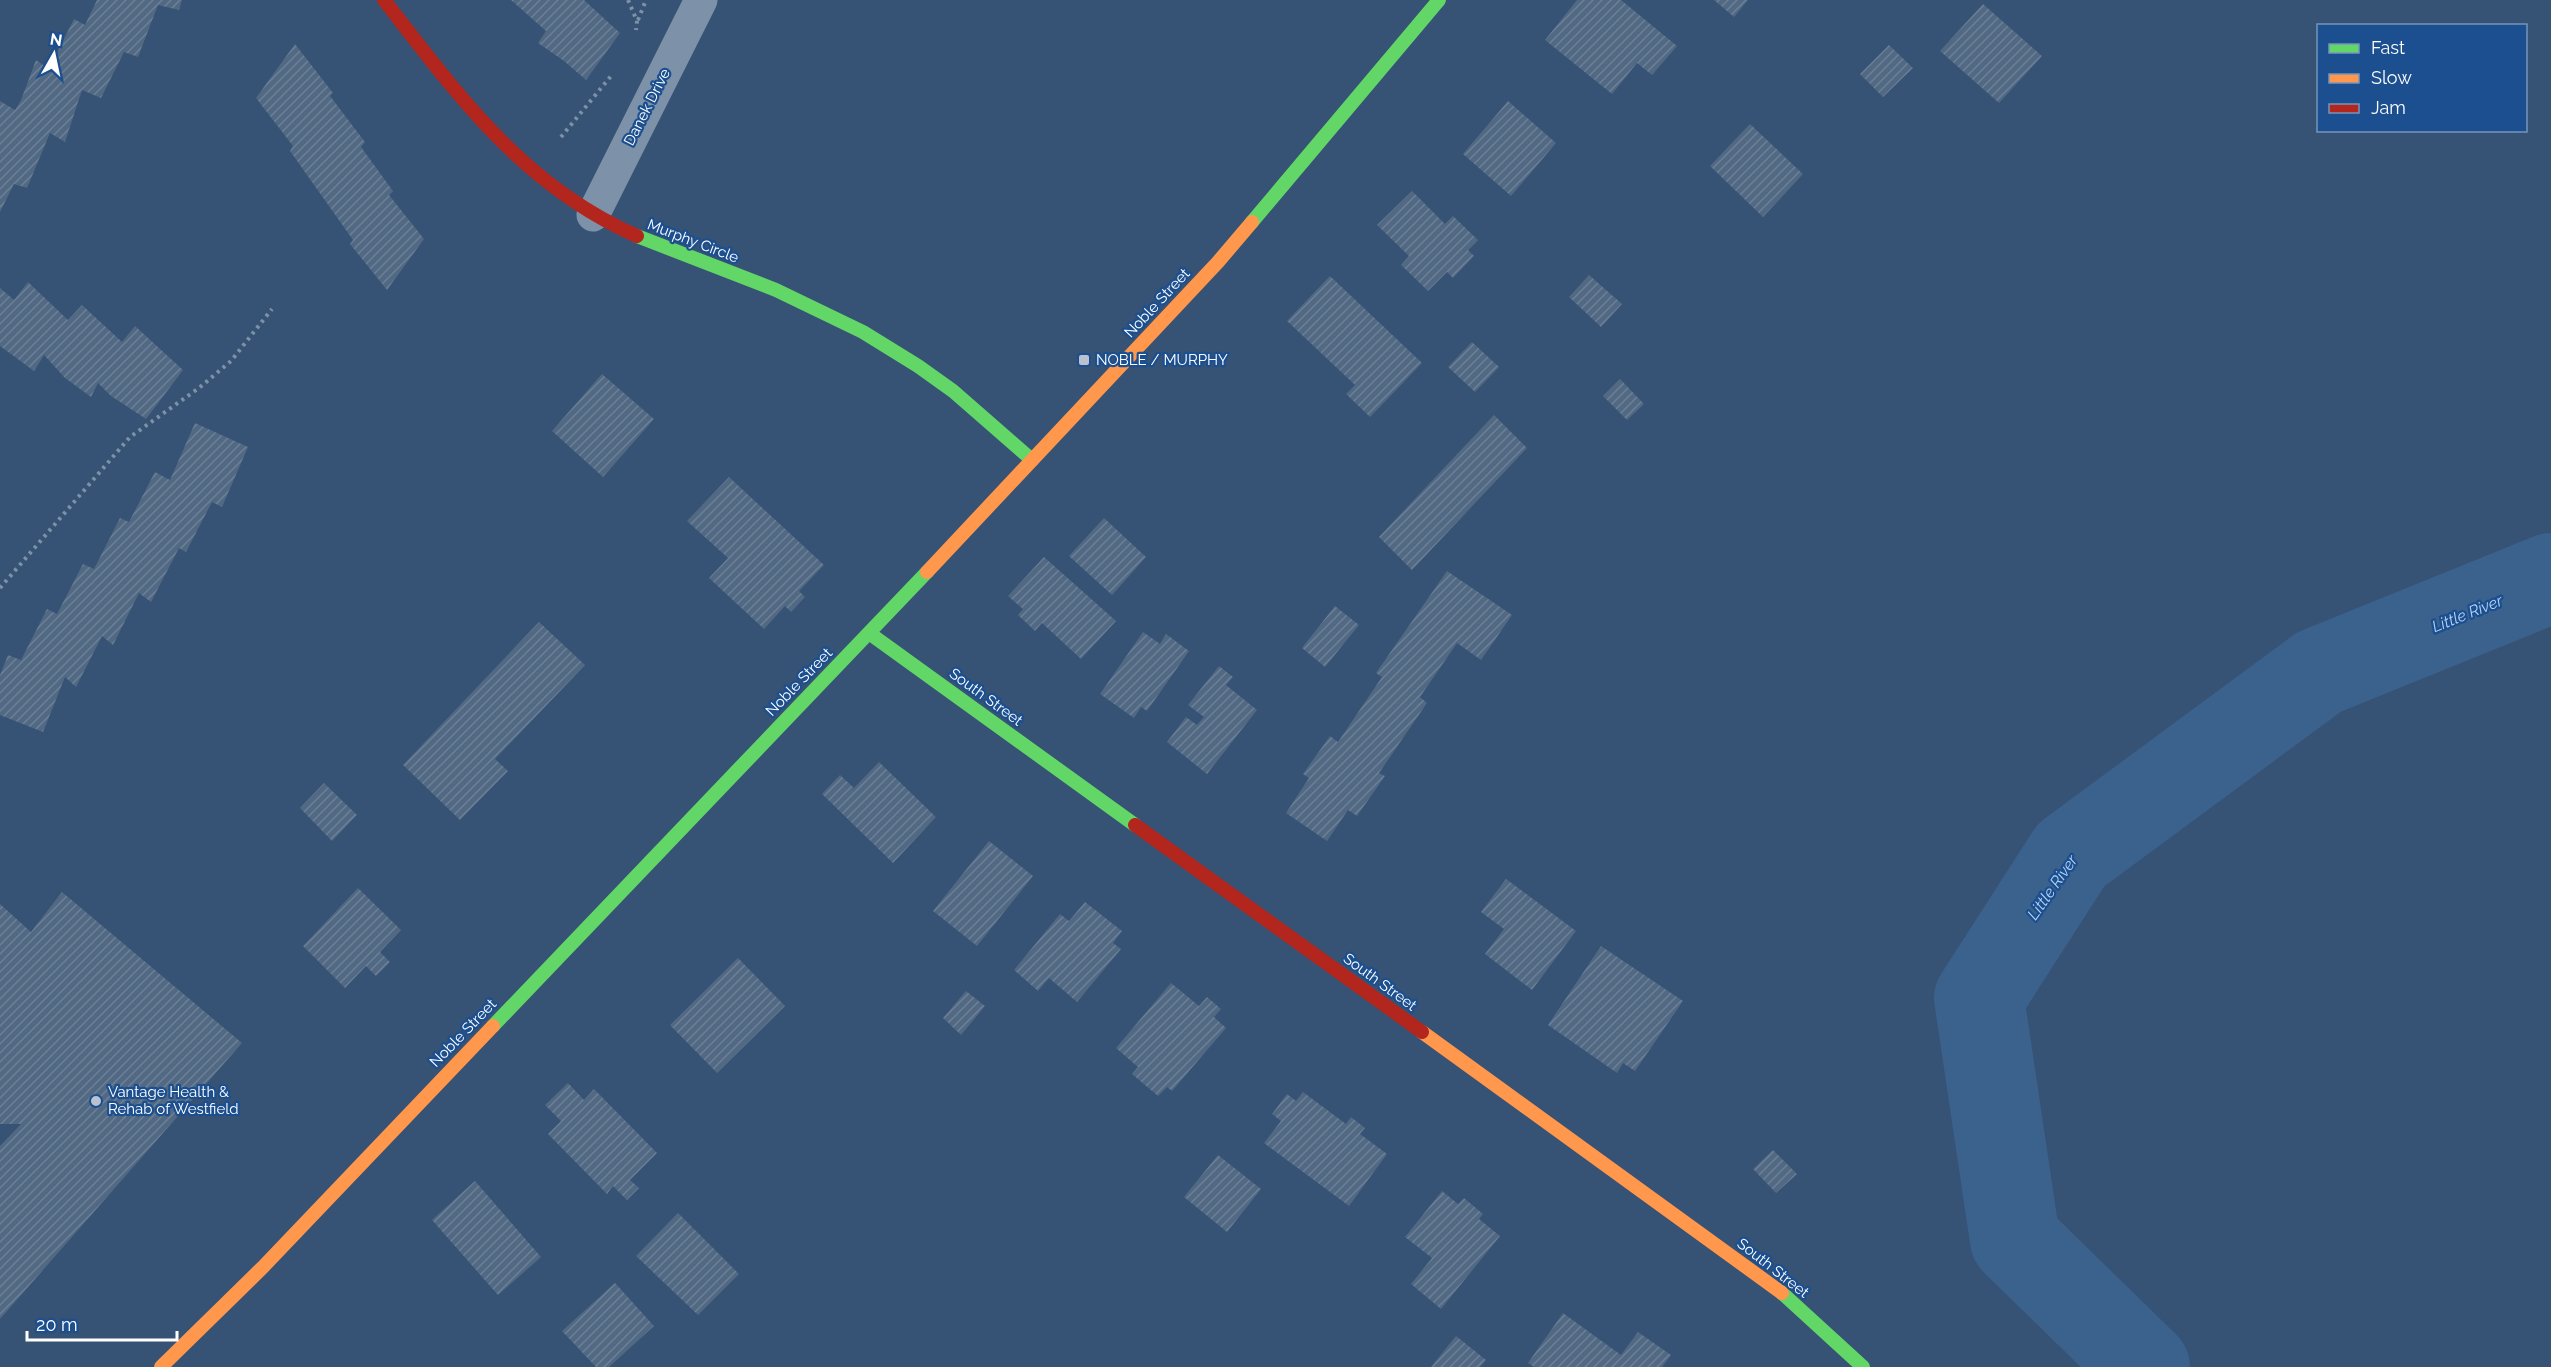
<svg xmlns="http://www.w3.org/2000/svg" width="2551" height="1367" viewBox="0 0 2551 1367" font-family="Raleway,sans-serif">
	<defs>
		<pattern id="building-hatch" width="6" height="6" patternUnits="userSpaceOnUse" patternTransform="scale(1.5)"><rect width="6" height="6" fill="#526984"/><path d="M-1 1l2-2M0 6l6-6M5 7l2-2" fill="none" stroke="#6c8096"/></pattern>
	</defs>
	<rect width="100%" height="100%" fill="#365274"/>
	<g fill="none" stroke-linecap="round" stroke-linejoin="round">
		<path stroke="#3b618d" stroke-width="90" d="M2145,1367l-130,-127 -36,-242 92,-143 248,-183 232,-94"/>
	</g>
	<path fill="url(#building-hatch)" d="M97,0h85l-3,10 -21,-5 -20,52 -14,-5 -23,46 -19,-8 -17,52 -15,-9 -23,55 -13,-4 -14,28v-111l15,9 6,-10 15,-40 13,9 25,-50 11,6z
		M511,0h73l36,33 -34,47 -22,-19 -26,-18 8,-12z
		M1577,0h44l56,46 -25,29 -15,-12 -25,31 -67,-54z
		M1714,0h34l-14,17z
		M1983,4l59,52 -43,47 -59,-52z
		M295,44l38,49 -3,3 35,46 -4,5 32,44 -4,4 35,44 -37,51 -37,-46 3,-4 -63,-89 3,-5 -37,-48z
		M1889,45l24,23 -30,29 -23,-23z
		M1508,101l48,42 -45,53 -48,-42z
		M1750,124l53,50 -40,43 -53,-51z
		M1412,191l33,33 8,-8 25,24 -10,10 6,6 -21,22 -6,-6 -19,19 -27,-26 8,-9 -32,-31z
		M1589,275l33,29 -21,23 -32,-30z
		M1330,276l92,87 -52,54 -24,-23 9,-9 -68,-64z
		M28,282l40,38 14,-15 40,37 13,-16 48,44 -37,49 -35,-23 -13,-13 -7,14 -26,-19 -21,-23 -10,16 -34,-25v-58l14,12z
		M1472,342l27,25 -24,25 -27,-25z
		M602,374l52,45 -51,58 -51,-46z
		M1620,379l24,25 -17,16 -24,-24z
		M1494,415l33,33 -115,122 -33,-33z
		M195,423l53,24 -26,60 -10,-5 -26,50 -7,-4 -28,54 -12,-9 -26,52 -11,-9 -26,51 -11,-10 -22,55 -43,-17v-40l8,-20 13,5 26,-51 10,5 26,-50 11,5 26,-51 9,4 26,-50 15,8z
		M729,477l95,88 -25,26 6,6 -14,15 -6,-6 -21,23 -55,-51 19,-20 -41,-37z
		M1104,518l42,39 -34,38 -43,-39z
		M1044,557l72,64 -35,38 -39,-36 -7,8 -17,-16 5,-6 -15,-13z
		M1447,571l65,44 -31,45 -24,-17 -37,54 7,6 -48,70 6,3 -28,40 -9,-6 -21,31 -41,-28 23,-35 -6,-4 27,-38 8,6 44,-65 -6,-4z
		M1335,606l24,19 -34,42 -23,-19z
		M539,622l46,43 -90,94 13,12 -48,49 -57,-55z
		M1143,632l17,12 6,-10 23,17 -42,60 -6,-4 -7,11 -34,-24z
		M1219,666l14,11 -7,8 31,25 -50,64 -40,-32 19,-25 11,8 7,-8 -16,-12z
		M879,762l57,55 -43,46 -71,-69 18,-19 14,13z
		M324,783l33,32 -25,26 -32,-33z
		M989,841l44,35 -56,70 -44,-35z
		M1506,879l70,52 -44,59 -47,-36 19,-25 -23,-17z
		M358,888l43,42 -21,22 10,10 -14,14 -10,-10 -21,22 -42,-42z
		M62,892l180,151 -242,276v-173l21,-22h-21v-220l31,28z
		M1085,902l37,29 -9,12 8,6 -44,53 -28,-24 -11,13 -24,-21 46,-56 9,7z
		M1601,946l82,55 -48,70 -12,-8 -6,10 -69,-48z
		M738,958l47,48 -68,67 -47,-48z
		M1171,983l28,23 8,-9 14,12 -7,8 12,11 -54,63 -5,-4 -9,9 -26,-22 6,-7 -22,-19z
		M966,991l19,15 -24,29 -18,-17z
		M568,1083l16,17 10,-11 63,64 -27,27 9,8 -12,12 -14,-14 -6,8 -59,-60 13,-13 -16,-16z
		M1303,1092l43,32 5,-7 14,11 -5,6 27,20 -38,52 -85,-63 17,-22 -9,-7 15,-20 9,7z
		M1773,1150l24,24 -21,19 -23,-24z
		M1218,1155l43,34 -34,43 -43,-35z
		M475,1181l66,76 -43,38 -66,-75z
		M1442,1191l16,13 6,-6 19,16 -4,5 21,17 -59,73 -30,-25 21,-26 -27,-21z
		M678,1213l61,61 -41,41 -62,-59z
		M615,1283l39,43 -45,41h-13l-34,-36z
		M1563,1313l58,42 17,-23 33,23 -9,12h-128l-6,-4z
		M1456,1336l30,24 -6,7h-49z"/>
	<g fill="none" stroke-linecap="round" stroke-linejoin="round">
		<path stroke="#7d92a8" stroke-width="4" stroke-dasharray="3 4.5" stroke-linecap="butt" d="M628,0l9,21 -1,9
			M638,20l8,-20
			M561,137l50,-61
			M0,588l130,-151 69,-49 32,-27 41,-52"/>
		<path stroke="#7d92a8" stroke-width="33" d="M593,215l108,-215"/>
		<path stroke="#63d668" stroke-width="14" d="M1252,222l187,-222
			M637,236l139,54 87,42 55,34 35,25 79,69
			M869,633l266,192
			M493,1026l434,-454
			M1782,1293l81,74"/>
		<path stroke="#ff974d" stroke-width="14" d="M927,572l291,-310 34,-40
			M1422,1032l360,261
			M161,1367l102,-100 230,-241"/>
		<path stroke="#b3261e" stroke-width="14" d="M384,0c74,95 139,186 253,236
			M1135,825l287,207"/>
	</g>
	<g fill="#b9c2ce" stroke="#1b4f8f" stroke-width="2">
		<rect x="1078" y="354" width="12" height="12" rx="3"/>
		<circle cx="96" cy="1101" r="6"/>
	</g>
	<g text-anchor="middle" stroke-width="4.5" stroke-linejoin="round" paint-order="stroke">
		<g font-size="15" fill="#fff" stroke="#1b4f8f">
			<text transform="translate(647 107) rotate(-63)" y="5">Danek Drive</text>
			<text transform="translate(693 241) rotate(21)" y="5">Murphy Circle</text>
			<text transform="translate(1157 303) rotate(-47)" y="5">Noble Street</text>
			<text transform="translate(799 682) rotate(-46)" y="5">Noble Street</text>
			<text transform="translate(986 697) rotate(36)" y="5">South Street</text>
			<text transform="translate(1380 982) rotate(36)" y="5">South Street</text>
			<text transform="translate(463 1033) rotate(-46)" y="5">Noble Street</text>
			<text transform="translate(1773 1268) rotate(38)" y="5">South Street</text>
		</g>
		<g font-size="15" fill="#fff" stroke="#1b4f8f" text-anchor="start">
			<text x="1096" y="365">NOBLE / MURPHY</text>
			<text x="108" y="1097">Vantage Health &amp;<tspan x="108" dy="17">Rehab of Westfield</tspan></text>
		</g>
		<g font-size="16" font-style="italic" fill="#b5d3f5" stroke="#1b4f8f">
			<text transform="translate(2467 613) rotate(-22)" y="6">Little River</text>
			<text transform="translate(2052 887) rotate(-55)" y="6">Little River</text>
		</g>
	</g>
	<rect x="2317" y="24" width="210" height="108" fill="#1b4f8f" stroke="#7695bc" stroke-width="1.5"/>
	<rect x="2329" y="44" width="30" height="9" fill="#63d668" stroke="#7695bc" stroke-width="1.5"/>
	<text x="2371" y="54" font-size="18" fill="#ffffff">Fast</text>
	<rect x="2329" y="74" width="30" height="9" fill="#ff974d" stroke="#7695bc" stroke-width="1.5"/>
	<text x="2371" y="84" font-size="18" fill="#ffffff">Slow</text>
	<rect x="2329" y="104" width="30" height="9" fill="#b3261e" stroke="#7695bc" stroke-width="1.5"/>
	<text x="2371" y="114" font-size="18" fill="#ffffff">Jam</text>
	<g transform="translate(54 54) rotate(9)" stroke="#1b4f8f" stroke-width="4.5" paint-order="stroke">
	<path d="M0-4.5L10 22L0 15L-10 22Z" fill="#ffffff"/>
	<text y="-9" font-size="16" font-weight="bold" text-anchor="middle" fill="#ffffff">N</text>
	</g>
	<path d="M27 1331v9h150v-9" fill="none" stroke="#ffffff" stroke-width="3"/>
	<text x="36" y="1331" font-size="18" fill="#ffffff" stroke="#1b4f8f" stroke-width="4.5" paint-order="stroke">20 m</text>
</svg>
